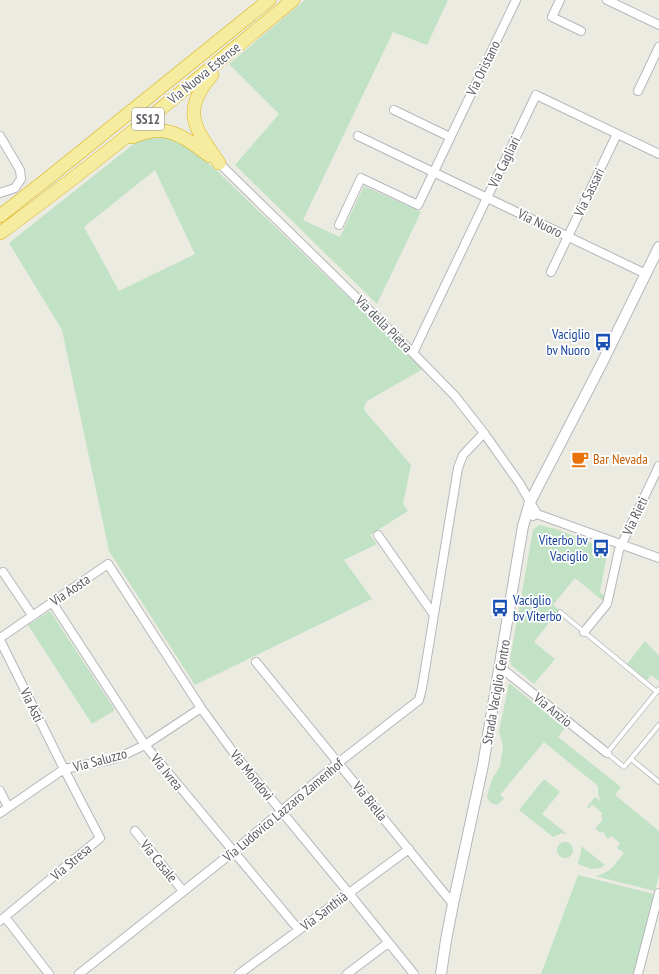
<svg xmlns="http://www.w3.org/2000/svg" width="659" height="974" viewBox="0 0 659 974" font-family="'PT Sans Narrow',sans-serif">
	<rect width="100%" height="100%" fill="#ecebe2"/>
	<path fill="#c1e2c4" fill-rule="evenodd" d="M305,0h143l-21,45 -34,-13 -90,188 37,17 24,-51 57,26 -44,92 -142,-139 44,-51 -50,-50z
		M160,134l22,8 35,29 206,198 -56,32 -3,6 1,4 46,54 -8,39 5,7 -38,24 7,9 -33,16 28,39 -177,86 -86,-134 -47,-221 -53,-87 136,-108zM155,170l40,84 -76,37 -35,-64z
		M539,525l17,4 52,20 -8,43 6,5 -3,4 -28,-23 -22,27 6,5 -25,32 21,17 -21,25 -23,-19 -1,-6 23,-129z
		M50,611l65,99 -23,14 -64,-99z
		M645,641l14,15v25l-8,-6 -4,5 -20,-16z
		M509,683l56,45 -7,9 63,50 -6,8 44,36v44l-4,16 -60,-15c16,-3 19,-11 29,-23l-7,-5 3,-5 -9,-7 -3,3 -4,-4 1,-1 -3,-3 -1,2 -6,-4 8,-10 -2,-2 1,-4 -9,-8h-1l-3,3 -2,-1 8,-10 5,4 -2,-7v-8l-54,-44 -44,53 4,3 -7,7c-5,-1 -8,-3 -10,-8l5,-18 4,-6 4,-7 3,-19 -4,-16z
		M544,779l16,13 -18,22 25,20 -5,-1 -9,4 -34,-27z
		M557 850a8 8 0 1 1 16 0a8 8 0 1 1-16 0Z
		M581,846l24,19c-9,7 -17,3 -27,-1 0,-6 4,-10 3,-18z
		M578,875l76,19 -21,80h-92z"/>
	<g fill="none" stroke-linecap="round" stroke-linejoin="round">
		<g stroke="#b5b7bc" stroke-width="5.5">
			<path id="service" d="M560,612l97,80
				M659,689l-52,64 17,14 35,-42
				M631,759l28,23"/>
		</g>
		<g stroke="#b5b7bc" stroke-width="10">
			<path id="minor" d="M560,0l-8,17 29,14
				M607,0l52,25
				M638,91l21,-44
				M394,110l56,27
				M0,136l20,34 1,9 -6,9 -15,5
				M358,136l288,138
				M219,163l194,190 42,43 29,37 36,51 17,30
				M339,225l22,-47 57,27 98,-205
				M551,272l66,-138
				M413,353l123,-258 123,59
				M533,516l4,-2 122,44
				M378,535l56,80
				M3,572l29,43
				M52,602l93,143 154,185
				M584,632l23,-28 12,-54 40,-84
				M0,638l108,-74 93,144 35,48 112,136 66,82
				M0,640l64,129 36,69 -100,83
				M256,662l197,242
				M500,667l107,86
				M0,791l8,16
				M0,813l64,-44 46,-9 14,-5 21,-10 56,-37
				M135,831l48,60
				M5,917l44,57
				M79,974l154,-122 105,-89 81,-63 3,-12 36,-220 5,-13 21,-22
				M239,974l170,-125
				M347,974l41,-31
				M638,974l21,-81"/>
		</g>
		<g stroke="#b5b7bc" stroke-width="12">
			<path id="tertiary" d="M441,974l5,-34 7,-36 30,-139 40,-239 7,-24 71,-137 58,-118"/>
		</g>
		<g stroke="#dbb214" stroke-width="14">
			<path id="trunk" d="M212,75c-32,37 -17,53 7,88
				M132,137c35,-15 50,-1 78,19
				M0,216l47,-37 222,-179
				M0,233c101,-73 197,-154 293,-233"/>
		</g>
		<use href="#service" stroke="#fff" stroke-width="4"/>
		<use href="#minor" stroke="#fff" stroke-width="8"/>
		<use href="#tertiary" stroke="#fff" stroke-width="10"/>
		<use href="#trunk" stroke="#f5ec9f" stroke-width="13"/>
	</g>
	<defs>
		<g id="bus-bare" transform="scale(1.38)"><path d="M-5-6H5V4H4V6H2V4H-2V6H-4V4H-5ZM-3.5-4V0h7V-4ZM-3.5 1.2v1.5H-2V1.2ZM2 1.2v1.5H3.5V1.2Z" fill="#1a4fb4" stroke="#fff" stroke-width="2.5" paint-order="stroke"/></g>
		<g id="cafe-bare" transform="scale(1.38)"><path d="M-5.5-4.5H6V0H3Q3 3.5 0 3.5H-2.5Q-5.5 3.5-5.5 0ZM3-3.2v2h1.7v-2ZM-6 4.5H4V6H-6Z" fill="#e8710a" stroke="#fff" stroke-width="2.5" paint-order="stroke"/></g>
	</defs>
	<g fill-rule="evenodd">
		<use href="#bus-bare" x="603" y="342"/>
		<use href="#cafe-bare" x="580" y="459"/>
		<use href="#bus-bare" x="601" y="548"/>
		<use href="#bus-bare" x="500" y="608"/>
	</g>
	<g text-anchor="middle" stroke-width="3.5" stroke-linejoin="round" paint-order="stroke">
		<rect fill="#fff" stroke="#8c8e91" stroke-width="1" x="132" y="108" width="32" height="22" rx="3"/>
		<g font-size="13" font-weight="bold" fill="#5b5d62">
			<text x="148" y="124">SS12</text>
		</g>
		<g font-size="14" fill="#5b5d62" stroke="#fff">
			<text transform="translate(483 68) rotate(-64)" y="5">Via Oristano</text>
			<text transform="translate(204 73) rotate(-39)" y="5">Via Nuova Estense</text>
			<text transform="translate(504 162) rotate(-64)" y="5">Via Cagliari</text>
			<text transform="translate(589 192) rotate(-64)" y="5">Via Sassari</text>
			<text transform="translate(540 223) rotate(26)" y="5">Via Nuoro</text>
			<text transform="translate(384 324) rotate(45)" y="5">Via della Pietra</text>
			<text transform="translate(635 516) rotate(-65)" y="5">Via Rieti</text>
			<text transform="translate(70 590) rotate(-34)" y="5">Via Aosta</text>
			<text transform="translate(496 692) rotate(-80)" y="5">Strada Vaciglio Centro</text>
			<text transform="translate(32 705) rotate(64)" y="5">Via Asti</text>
			<text transform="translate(553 710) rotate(39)" y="5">Via Anzio</text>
			<text transform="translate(100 760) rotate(-15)" y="5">Via Saluzzo</text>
			<text transform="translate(167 772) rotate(51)" y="5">Via Ivrea</text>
			<text transform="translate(252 775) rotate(51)" y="5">Via Mondovì</text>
			<text transform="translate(370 801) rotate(51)" y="5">Via Biella</text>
			<text transform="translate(283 810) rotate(-40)" y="5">Via Ludovico Lazzaro Zamenhof</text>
			<text transform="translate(159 861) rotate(51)" y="5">Via Casale</text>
			<text transform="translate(71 862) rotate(-40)" y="5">Via Stresa</text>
			<text transform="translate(324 911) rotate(-37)" y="5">Via Santhià</text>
		</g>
		<g font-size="14" fill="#164399" stroke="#fff" text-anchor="end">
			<text x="590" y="339">Vaciglio<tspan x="590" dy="16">bv Nuoro</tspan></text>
			<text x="588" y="545">Viterbo bv<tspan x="588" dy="16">Vaciglio</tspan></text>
			<text x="513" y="605" text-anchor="start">Vaciglio<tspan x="513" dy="16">bv Viterbo</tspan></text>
		</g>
		<g font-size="14" fill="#c56008" stroke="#fff" text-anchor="start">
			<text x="593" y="464">Bar Nevada</text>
		</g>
	</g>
</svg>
